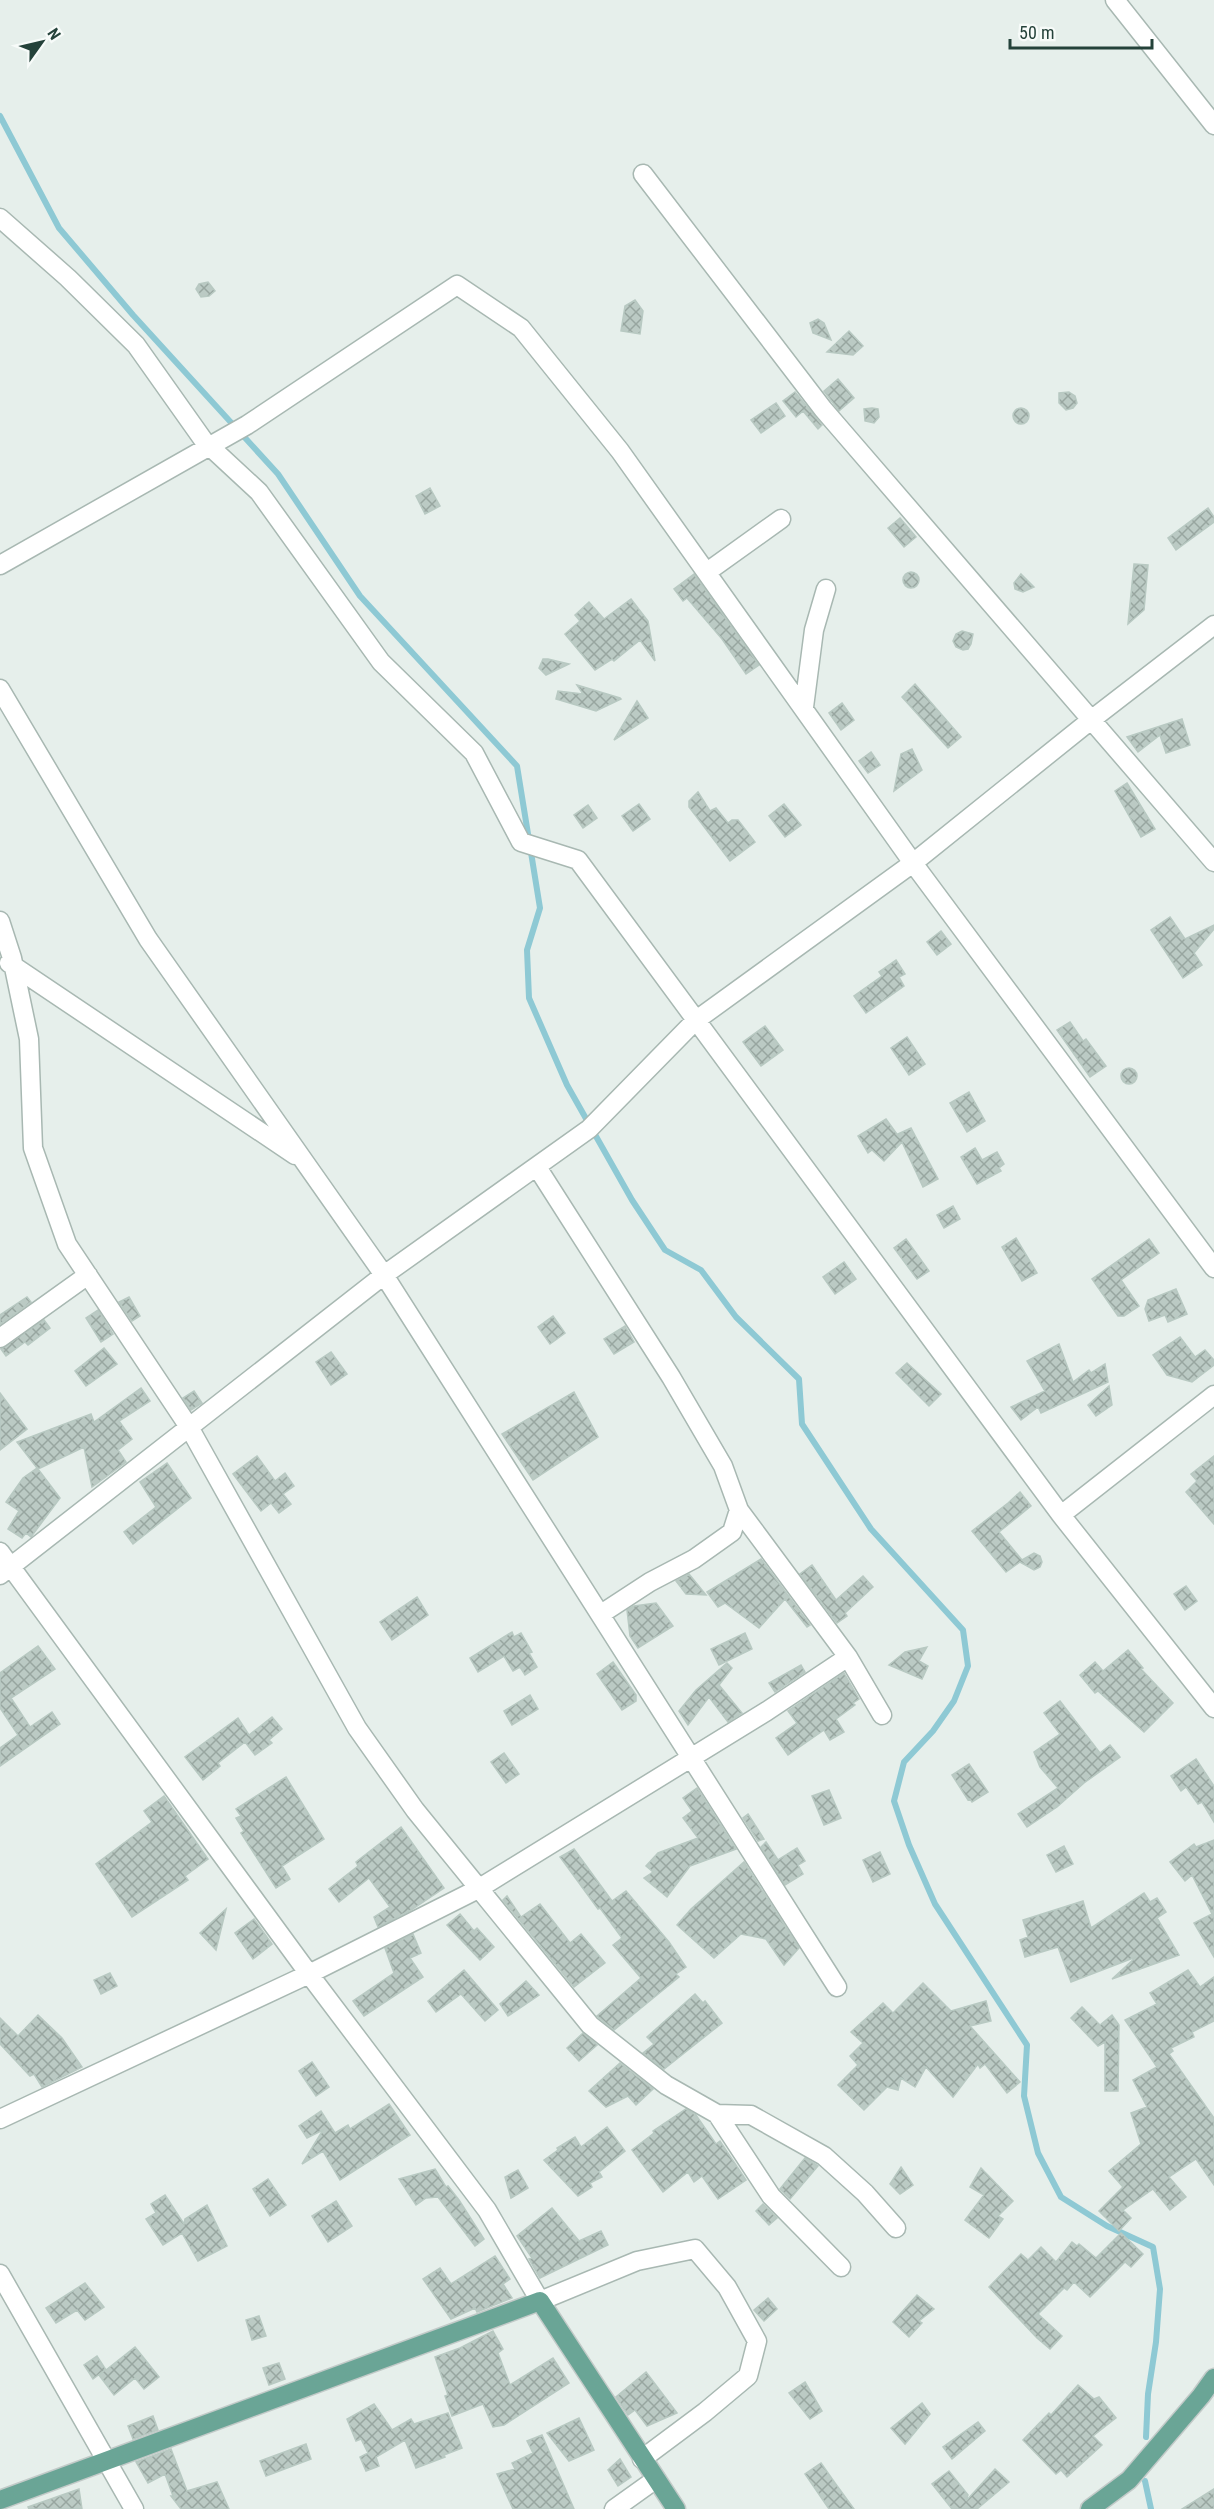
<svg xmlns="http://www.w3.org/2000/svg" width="1214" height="2509" viewBox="0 0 1214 2509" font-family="'Roboto Condensed',sans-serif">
	<defs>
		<pattern id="building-cross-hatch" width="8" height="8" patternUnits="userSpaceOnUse" patternTransform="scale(1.5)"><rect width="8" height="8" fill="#bbcac4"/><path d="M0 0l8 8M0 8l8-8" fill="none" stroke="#98a6a0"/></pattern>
	</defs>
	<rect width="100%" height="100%" fill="#e6efeb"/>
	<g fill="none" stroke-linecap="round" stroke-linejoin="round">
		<path stroke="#8ec9d4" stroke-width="6" d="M0,116l59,112 74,87 145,159 82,122 157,170 23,142 -13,42 2,48 38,87 65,115 33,50 36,20 35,47 63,62 3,45 69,105 92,101 5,36 -14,35 -21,30 -29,31 -10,39 15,44 26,59 92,141 -3,51 14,57 23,44 46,29 46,21 7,42 -4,53 -8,52 -2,43
			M1145,2481l6,28"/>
	</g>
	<path fill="url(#building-cross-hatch)" stroke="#b8c9c2" stroke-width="1.5" d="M208,282l7,9 -6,5 -8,1 -5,-8 3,-5z
		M635,300l8,11 -3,23 -19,-3 4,-25z
		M818,319l6,4 7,17 -18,-7 -3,-10z
		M849,331l14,15 -10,9 -26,-3z
		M838,379l16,19 -15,13 -15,-20z
		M795,392l27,33 -4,4 -15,-18 -7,6 -13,-16z
		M1069,392l6,4 2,7 -4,5 -7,2 -7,-7v-10z
		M776,403l9,13 -24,17 -10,-13z
		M1013 416a8 8 0 1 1 16 0a8 8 0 1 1-16 0Z
		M872,408l6,1 1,8 -5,6 -9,-2 -1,-12z
		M430,488l10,18 -15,8 -9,-18z
		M1208,508l6,9v5l-38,28 -8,-12z
		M900,518l16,19 -12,10 -16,-19z
		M1134,564l14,1 -4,45 -16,14z
		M903 580a8 8 0 1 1 16 0a8 8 0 1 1-16 0Z
		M694,574l65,91 -13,9 -24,-35 -35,-41 -4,3 -9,-12z
		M1021,574l13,13 -11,5 -8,-3 -1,-6z
		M631,599l17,22 7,40 -15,-21 -26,21 -2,-2 -17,11 -30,-36 15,-13 -5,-6 14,-13 15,17z
		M962,631l11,3 -2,10 -3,5 -5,1 -7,-3 -3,-6 3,-7z
		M543,659h5l21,5 -23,11 -7,-7z
		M915,684l46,53 -13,11 -46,-51z
		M577,685l43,13 1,1 -25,12 -40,-12 2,-8 25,3z
		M637,701l11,17 -34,22z
		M842,703l12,17 -13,10 -12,-17z
		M1182,719l8,26 -24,8 -6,-18 -22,17 -11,-15z
		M912,749l10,21 -28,21 7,-37z
		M871,752l9,13 -12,8 -9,-12z
		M1127,783l28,46 -14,8 -26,-46z
		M698,792l12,19 6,-3 12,15 4,-3h6l17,22 -25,19 -41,-54v-6z
		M639,804l11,15 -17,12 -11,-15z
		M784,804l17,21 -16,12 -16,-21z
		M588,805l9,13 -14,10 -9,-13z
		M1170,917l15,22 29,-14v4l-20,24 8,12 -19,13 -32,-48z
		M941,931l10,13 -14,11 -10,-13z
		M896,960l9,14 -6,3 5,9 -38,27 -12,-17 28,-20 -3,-4z
		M1070,1022l13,19 3,-2 20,27 -16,11 -33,-47z
		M765,1026l18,24 -22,16 -18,-24z
		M907,1037l18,27 -16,11 -18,-27z
		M1121 1076a8 8 0 1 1 16 0a8 8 0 1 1-16 0Z
		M969,1092l16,29 -18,11 -17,-29z
		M886,1119l13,18 -1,-3 13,-6 27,51 -15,8 -21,-45 -18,19 -12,-11 -4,3 -10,-17z
		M975,1148l7,12 15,-8 7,12 -5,4 2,3 -24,13 -16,-27z
		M953,1206l7,13 -16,9 -7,-13z
		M1016,1238l21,35 -15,8 -20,-34z
		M906,1239l23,32 -12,8 -23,-31z
		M1149,1239l10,14 -38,27 18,26 -15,10h-6l-26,-37z
		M844,1262l12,17 -21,15 -12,-17z
		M1176,1289l11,25 -19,8 -3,-7 -16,6 -4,-12 3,-9z
		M27,1297l4,5 -31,22v-9z
		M129,1297l11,19 -8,5 -13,-19z
		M98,1310l15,24 -12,8 -15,-24z
		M553,1316l12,17 -15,11 -12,-17z
		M44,1320l6,8 -22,17 -3,-3 -19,14 -5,-7z
		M625,1326l9,16 -20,12 -10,-15z
		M1180,1337l15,20 10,-7 9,10v5l-22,17 -25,-7 -14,-20z
		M1059,1344l14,38 16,-12 2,3 14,-9 3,18 -67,31 -3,-6 -17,13 -10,-13 34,-16 -18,-30z
		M104,1348l13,16 -31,22 -11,-15z
		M331,1352l16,22 -16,11 -15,-23z
		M907,1363l34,31 -12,12 -33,-33z
		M1109,1386l3,19 -16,11 -8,-11z
		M141,1388l9,13 -31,20 13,18 -14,11 8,12 -34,25 -8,-40 -46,22 22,29 -29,39 -5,-4 -4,5 -14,-9 11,-18 -13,-9 17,-24 14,-10 -20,-26 74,-28 3,8z
		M194,1391l8,12 -11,7 -8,-12z
		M574,1392l24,45 -65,43 -31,-46z
		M0,1393l27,36 -27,21z
		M257,1456l18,25 10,-8 9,13 -11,8 8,10 -12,9 -8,-10 -10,8 -28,-37z
		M1214,1456v68l-28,-32 11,-11 -6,-7z
		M167,1463l24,35 -58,46 -9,-12 32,-25 -16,-25z
		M1020,1492l11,14 -32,26 23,28 12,-7 6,3 2,6 -2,5 -6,3 -14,-8 -14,10 -34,-41 36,-28z
		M761,1559l49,66 -3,2 -22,-28 -26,29 -34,-25 -7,4 -11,-15z
		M812,1565l24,35 27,-24 10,11 -28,26 2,3 -10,7 -37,-49z
		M689,1574l17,21 -20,-1 -10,-13z
		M1186,1586l11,15 -12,9 -11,-16z
		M417,1597l11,18 -36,25 -12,-18z
		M656,1603l17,23 -35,22 -8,-12 -3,-26 7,-4z
		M512,1632l2,5 7,-4 11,19 -3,1 8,14 -12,8 -5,-8 -7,4 -9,-15 -26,16 -8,-14z
		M745,1633l7,16 -33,16 -8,-16z
		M38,1646l17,23 -44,29 19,29 22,-15 8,12 -60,42v-18l18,-13 -18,-27v-35z
		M927,1647l-8,14 9,5 -6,13 -33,-14 16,-13z
		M1128,1650l15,18 -2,1 32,34 -29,29 -46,-41 -3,2 -15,-18 15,-13 8,9z
		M613,1662l23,33v6l-14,9 -25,-36z
		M727,1663l5,5 -13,17 23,28 -14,9 -19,-25 -21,28 -9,-14 17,-21z
		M801,1665l4,7 -30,20 -6,-9z
		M844,1673l15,26 -6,4 2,2 -19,14 8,13 -14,8 -6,-10 -36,25 -12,-17 21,-15 -9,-12z
		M530,1695l8,14 -26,16 -8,-14z
		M1060,1701l40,52 10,-8 10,12 -36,26 -27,24 -30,20 -9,-13 40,-26 -18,-21 -6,-15 26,-18 -16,-21z
		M272,1717l10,12 -13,11 3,3 -17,12 -10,-13 -27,21 2,3 -17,14 -18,-23 53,-39 11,17z
		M504,1753l15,21 -13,9 -15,-21z
		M1196,1759l18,27v36l-12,-20 -4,2 -12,-17 -5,4 -10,-15z
		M969,1764l19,28 -16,10 -2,-3 -2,1 -16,-25z
		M286,1777l38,62 -42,27 8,13 -14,9 -35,-55 3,-2 -8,-13 5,-2 -5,-7z
		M697,1788l39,61 -46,17 -23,31 -23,-19 9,-6 -7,-6 12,-13 40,-15 -15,-20 9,-7 -9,-13z
		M829,1790l12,28 -17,7 -12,-29z
		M164,1796l44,63 -23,17 3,4 -56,37 -36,-53 56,-42 -8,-11z
		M748,1814l16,25 -6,2 -15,-23z
		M401,1827l43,61 -33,22 -33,17 -4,-10 16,-10 -21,-29 -30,24 -10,-13 29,-23 -2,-4z
		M1214,1840v117l-20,-34 18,-9 -20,-39 -7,6 -15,-19 24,-18 2,3z
		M766,1842l12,18 19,-12 8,13 -7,4 5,9 -18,11 -24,-38z
		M1064,1846l9,18 -17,8 -9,-17z
		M574,1849l38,52 14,-10 43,51 17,25 -10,7 3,3 -65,53 -17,-14 44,-38 -28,-33 9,-7 -22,-30 -2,1 -38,-52z
		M880,1852l10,22 -17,8 -10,-22z
		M744,1862l55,86 -15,17 -18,-26 -25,-5 -27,24 -37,-33 14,-16z
		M1144,1893l6,9 7,-4 9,14 -9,6 22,37 -67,24 24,-22 -65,25 -13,-35 -33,10 -5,-17 8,-3 -5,-17 60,-19 8,27z
		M507,1896l14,21 19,-13 30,39 11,-9 24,29 -31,24 -71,-87z
		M226,1909l-10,41 -16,-17z
		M460,1914l14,17 3,-3 17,19 -14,13 -33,-35z
		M254,1919l18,25 -19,15 -18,-26z
		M413,1934l8,19 -11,5 13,19 -59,39 -11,-15 41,-28 -9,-25z
		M464,1970l34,40 -13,11 -24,-27 -25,18 -8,-11z
		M1188,1970l12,17 14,-10v44l-22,11 2,5 -23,11 2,3 -4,3 45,64v67l-18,-26 -27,18 17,20 -16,13 -17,-21 -30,21 8,8 -12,13 -20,-20 24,-24 -14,-16 32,-27 -10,-31 16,-6 -14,-27 24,-13 -32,-47 32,-16 -7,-11z
		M110,1973l7,13 -16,8 -7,-14z
		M526,1981l13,14 -31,21 -8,-12z
		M923,1983l28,28 35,-10 5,20 -21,5 50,56 -13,11 -22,-29 -5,4 -2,-4 -25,33 -27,-30 -11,20 -14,-9 -3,12 -11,-3 -23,23 -26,-25 20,-20 -8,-9 13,-13 -12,-11 32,-29 10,10z
		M695,1994l8,9 2,-2 17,22 -58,46 -21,-16 11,-9 -7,-7z
		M1082,2007l18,18 12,-10 7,10 -1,66h-13v-49l-7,4 -27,-28z
		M38,2015l24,23 20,29 -40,20 -8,-13 -4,2 -30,-32v-26l18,18z
		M583,2033l14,12 -18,16 -12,-13z
		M312,2062l17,25 -13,9 -17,-25z
		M620,2063l33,26 -17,16 -8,-9 -22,11 -17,-16z
		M389,2104l21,31 -70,45 -17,-29 -21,13 21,-34 -16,8 -8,-12 22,-15 14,22 13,-8 2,4z
		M686,2109l10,6 20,29 4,-3 26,39 -28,19 -16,-23 -8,6 -6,-10 -25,20 -31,-42 22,-17 -1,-2z
		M607,2127l18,24 -26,21 3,5 -12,6 2,4 -14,9 -34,-36 14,-10 -1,-2 18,-11 6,10z
		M805,2158l13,8 -28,33 -10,-10z
		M901,2167l12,18 -13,9 -10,-10z
		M981,2168l32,33 -15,15 5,3 -14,19 -24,-18 19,-25 -14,-8z
		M435,2169l11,18 2,-1 11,14 25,39 -9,7 -37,-49 -12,1 -10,7 -17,-26z
		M518,2170l10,18 -17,10 -6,-21z
		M268,2179l18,26 -16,11 -17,-27z
		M165,2195l19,29 1,-5 22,-14 20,41 -29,15 -16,-28 -19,12 -17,-26 10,-6 -5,-9z
		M336,2201l16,25 -24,16 -16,-26z
		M763,2204l14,14 -8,7 -13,-14z
		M552,2208l27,33 22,-10 7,14 -68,33 -11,-19 3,-1 -15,-22z
		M1121,2233l22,21 -12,13 -6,-5 -35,35 -16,-15 -7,8 -3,-2 -26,26 24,22 -12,13 -13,-11 -48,-51 32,-33 7,6 13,-13 15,15 16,-20 5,4 2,-2 17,14z
		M495,2256l15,23 -7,5 9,14 -35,14 -2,-4 -24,11 -28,-40 17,-11 11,16z
		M85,2283l19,24 -19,13 -8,-10 -21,13 -10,-15z
		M917,2295l17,14 -15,12 3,2 -13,14 -16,-15z
		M768,2298l9,11 -13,12 -10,-11z
		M259,2316l7,20 -14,4 -6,-20z
		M493,2331l10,18 -5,4 12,32 43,-27 16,25 -65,42 -11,2 -10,-23 -31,12 -7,-20 3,-1 -13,-38 25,-9z
		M135,2347l24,30 -15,12 -9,-11 -21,17 -15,-20 6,-5 -12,9 -9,-14 13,-9 9,14z
		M279,2363l6,16 -16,6 -6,-17z
		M646,2372l31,41 -30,13 -12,-16 -7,5 -12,-18z
		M805,2382l17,29 -12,8 -21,-26z
		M1078,2385l16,14 5,-2 17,21 -23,18 9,9 -35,32 -6,-7 -5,4 -33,-34 26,-27 2,2z
		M922,2403l8,11 -25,30 -14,-16z
		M374,2404l18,26 19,-11 3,5 34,-11 14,35 -18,7 1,2 -29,11 -11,-28 -29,17 3,9 -13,5 -6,-14 8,-4 -7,-14 -5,2 -9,-22z
		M153,2416l5,14 -25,9 -5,-13z
		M579,2418l15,32 -25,11 -22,-28z
		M978,2422l7,9 -33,28 -9,-12z
		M542,2435l32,74h-61l-16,-35 18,-5 -3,-6 21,-10 -6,-12z
		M306,2444l5,15 -45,17 -6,-15z
		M171,2449l16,42 30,-9 12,27h-48l-10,-13h2l-8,-22 -17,9 -12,-21z
		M620,2459l11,18 -13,9 -10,-16z
		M821,2463l14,20 19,26h-25l-24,-35z
		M995,2469l14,13 -32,27h-25l-20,-25 17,-13 19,24 -2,6z
		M79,2489l3,20h-53l-1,-2z
		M1214,2489v20h-32z"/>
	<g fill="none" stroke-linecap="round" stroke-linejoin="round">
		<g stroke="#a8b8b2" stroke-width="21">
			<path id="minor" d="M1115,0l99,125
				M643,174l180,235 391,453
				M0,218l68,60 68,67 68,96 55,51 122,170 93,91 47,89 57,18 483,655 153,193
				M0,565l247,-140 210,-140 64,43 99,123 293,412 301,405
				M707,572l74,-53
				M0,689l148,250 236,336 453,712
				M804,707l10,-77 12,-41
				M0,921l12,37 17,81 4,109 34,96 122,183 168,301 58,82 175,215 76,60 51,29 54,82 70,71
				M9,963l286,192
				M537,1167l134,210 52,89 16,44 109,147 34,58
				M0,1338l88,-63
				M1061,1515l153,-120
				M0,1552l309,422 178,236 53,91 97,-40 58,-12 32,38 30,54 -9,35 -43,36 -63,47
				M0,1575l384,-300 205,-146 106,-108 218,-158 178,-143 123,-95
				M601,1614l49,-32 44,-23 38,-27 7,-22
				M717,2114l34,1 73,41 41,37 31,35
				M0,2119l309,-145 169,-85 289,-178 81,-54
				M0,2274l134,235
				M614,2509l42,-30"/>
		</g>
		<g stroke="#c2cac8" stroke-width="21">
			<path id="major" d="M0,2500l540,-199 136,208
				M1090,2509l39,-29 72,-84 13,-18"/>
		</g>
		<use href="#minor" stroke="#fff" stroke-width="18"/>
		<use href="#major" stroke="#6aa596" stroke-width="18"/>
	</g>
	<g transform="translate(42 42) rotate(56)" stroke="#f7fbf9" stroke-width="4.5" paint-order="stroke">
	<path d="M0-4.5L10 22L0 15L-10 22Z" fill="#24423a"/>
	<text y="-9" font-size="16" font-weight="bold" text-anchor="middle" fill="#24423a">N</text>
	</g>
	<path d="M1010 39v9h142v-9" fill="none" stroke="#24423a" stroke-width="3"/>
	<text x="1019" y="39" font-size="18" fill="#24423a" stroke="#f7fbf9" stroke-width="4.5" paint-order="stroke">50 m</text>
</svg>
